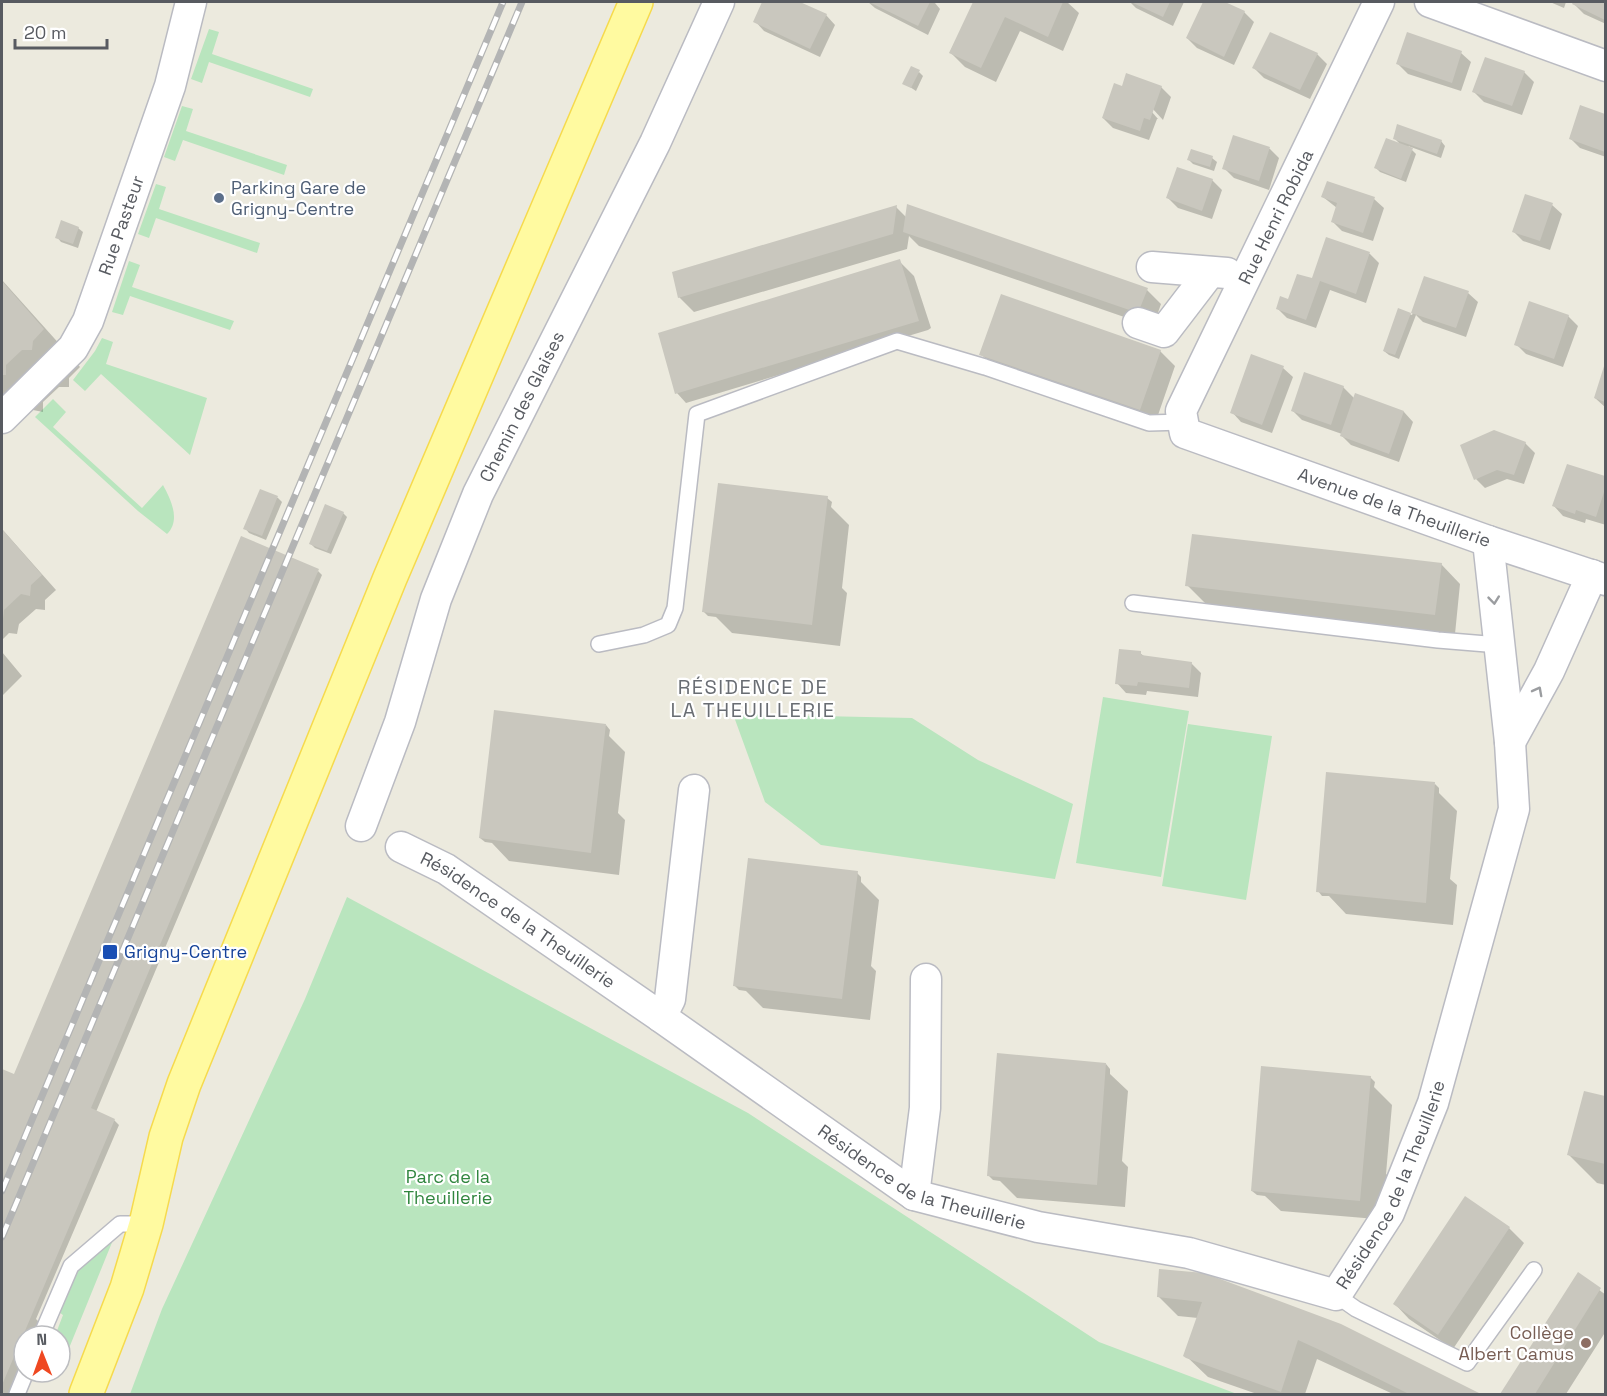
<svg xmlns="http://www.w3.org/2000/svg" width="1607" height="1396" viewBox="0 0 1607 1396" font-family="'Space Grotesk',sans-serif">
	<rect width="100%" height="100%" fill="#eceade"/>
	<path fill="#b9e5be" d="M209,29l10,3 -7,22 101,35 -3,8 -101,-35 -7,21 -11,-4z
		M182,106l11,3 -7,22 101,34 -3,10 -101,-35 -8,21 -11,-4z
		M156,184l10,3 -7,22 101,34 -3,10 -101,-35 -7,20 -11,-4z
		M129,261l11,4 -8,22 102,34 -4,9 -100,-34 -7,19 -11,-3z
		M102,338l11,4 -7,22 101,34 -17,57 -89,-81 -16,17 -12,-11 22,-29z
		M53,399l13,13 -13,15 89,81 21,-23c8,15 18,35 4,49l-29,-23 -103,-94z
		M1103,697l86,14 -28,166 -85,-14z
		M733,714l179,4 66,42 95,44 -18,75 -234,-34 -56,-43z
		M1188,724l84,12 -26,164 -84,-14z
		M347,897l401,216 351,229 138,52h-1107l32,-85 143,-310z
		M113,1240l-50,123 -3,2v-29h-5l8,-21 -7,-5 16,-36z"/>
	<path fill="#0003" d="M764,2h32l30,13 9,10 -15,32 -56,-26 -9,-10z
		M868,2h68l-1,1 5,6 -12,26 -53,-27z
		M975,2h92l12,11 -16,38 -43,-20 -24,51 -31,-15 -15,-15z
		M1130,2h54l-11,24 -37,-18z
		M1205,2h16l23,10 10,10 -20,43 -37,-17 -10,-10z
		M1550,2h16l-2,6z
		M1575,2h31v22l-22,-10 -10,-10z
		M1461,53l10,9 -10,29 -53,-17 -10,-10z
		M1317,54l10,10 -17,35 -46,-21 -10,-10z
		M919,72l4,4 -7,15 -12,-8z
		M1524,72l10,10 -12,33 -38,-13 -10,-10z
		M1161,87l10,10 -8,23 -11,-12v4l6,7h-1l-8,21 -36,-12 -10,-10 20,-30z
		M1581,107l25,9v41l-26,-9 -10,-10z
		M1234,137l36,12 9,9 -10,32 -35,-12 -10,-10z
		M1394,138l47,3 4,5 -4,12 -33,-12 8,8 -10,28 -26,-10 -4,-4 26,-22z
		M1212,158l5,4 -3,9 -21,-7 -4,-4z
		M1212,180l10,10 -10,29 -34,-11 -10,-10z
		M1526,196l26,9 10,9 -12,36 -27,-9 -10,-10z
		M1323,197l51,2 10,9 -11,33 -31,-10 -10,-10 5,-13z
		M896,207l10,10 241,73 14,14 -8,23 -234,-81 -10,-10 -2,13 -213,63 -15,-15z
		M78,228l5,4 -5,16 -17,-6 -4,-5z
		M1327,239l43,15 9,9 -13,40 -36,-13 -14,38 -29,-10 -10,-10 12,-7 24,-21z
		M899,261l15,15 17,52 -3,2 -242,73 -9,-10z
		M1425,278l43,15 10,9 -12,35 -43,-15 -7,-7 -17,44 -10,-4 -5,-4 15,-41 13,5z
		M2,280l78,87 -11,11v9h-10l-16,15v10l-10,-2 -11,10 -20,-20z
		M1568,316l10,10 -15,41 -37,-13 -10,-10z
		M1160,351l15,15 -18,52 -7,1 -159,-55 -10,-10z
		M1606,366v42l-11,-10z
		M1283,368l10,9 -21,56 -31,-11 -9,-10z
		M1343,387l12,12 49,13 9,10 -14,40 -48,-17 -9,-9v-2l-40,-14 -9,-9z
		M1525,443l10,10 -11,31 -17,-5 -22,9 -9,-9z
		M1568,466l38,11v48l-20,-6 -1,4 -22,-7 -9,-10z
		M261,491l17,7 4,4 -16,38 -17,-7 -4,-5z
		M827,498l5,4 -1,5 18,18 -7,63 5,5 -7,53 -108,-13 -16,-16 -8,-1 -5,-5z
		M343,513l4,4 -16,37 -16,-6 -5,-5z
		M2,529l54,61 -11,10v10l-9,-1 -17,15 -2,10 -8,-1 -7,7z
		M1441,564l19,20 -5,50 -248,-29 -20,-20z
		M318,571l4,4 -226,537 18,8 5,5 -83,194 15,15 -1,2h-26v36h11l-10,22h-23v-323l13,5z
		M2,652l20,24 -20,20z
		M1140,653l5,4 46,6 10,10 -3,24 -51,-6 -1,4 -20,-2 -9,-10z
		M606,725l4,5 -1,6 16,16 -7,61 7,7 -6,55 -110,-14 -17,-18 -7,-1 -5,-4z
		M1435,784l4,4v5l18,18 -7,68 7,6 -4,40 -107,-11 -17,-18h-7l-4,-5z
		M857,873l4,4v5l18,18 -8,66 5,5 -6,49 -107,-12 -17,-17 -7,-1 -5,-5z
		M1106,1064l4,5v5l18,17 -6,70 6,6 -3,40 -108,-9 -17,-17 -7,-1 -4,-4z
		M1370,1077l5,5 -1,5 18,18 -6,69 6,5 -4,41 -107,-9 -16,-15 -8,-1 -5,-4z
		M1585,1093l21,4v88l-9,-2 -28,-28z
		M1465,1198l44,30 15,15 -71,106 -44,-30 -14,-15z
		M1161,1270l179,55 137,69h-84l-76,-35 -12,35h-48l-49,-17 -23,-22 13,-37 -20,-2 -19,-19z
		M1579,1275l27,20v36l-40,63h-64z"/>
	<path fill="#c9c7be" d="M762,2h38l27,12 -17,35 -57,-27z
		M869,2h61l-12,24z
		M973,2h90l-15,35 -43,-20 -24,51 -32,-15z
		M1131,2h39l-7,15z
		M1203,2h22l20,9 -21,46 -38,-19z
		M1573,2h32v18l-33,-16z
		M1270,32l48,21 -18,37 -48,-22z
		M1407,32l55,19 -10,32 -56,-19z
		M1485,57l40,14 -13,35 -40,-14z
		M911,66l9,4 -9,18 -9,-4z
		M1126,73l36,13 -12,34 -6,-2 -4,13 -38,-13 12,-35 8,3z
		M1580,105l25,9v38l-36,-13z
		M1397,124l45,16 -5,14 -44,-15z
		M1233,135l37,12 -11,34 -37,-12z
		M1386,138l27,10 -12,31 -27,-11z
		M1191,149l22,7 -3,11 -23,-7z
		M1177,167l36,12 -11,32 -36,-13z
		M1327,181l48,16 -12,36 -32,-11 6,-19 -16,-6z
		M1525,194l28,9 -13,38 -28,-9z
		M907,204l241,84 -10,25 -235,-81z
		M897,205l-4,29 -215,64 -6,-26z
		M61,220l18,7 -6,17 -18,-6z
		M1326,237l44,15 -14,42 -36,-13 -14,39 -30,-11 4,-13 8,3 9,-25 15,4z
		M900,259l19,62 -244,73 -17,-61z
		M1424,276l45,15 -13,37 -45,-15z
		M2,281l42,48 -11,12 -1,9h-10l-16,15v10h-4z
		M1001,294l160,56 -21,60 -161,-55z
		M1529,301l40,14 -15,44 -40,-14z
		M1398,308l13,5 -16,42 -12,-4z
		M1251,354l33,12 -22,59 -32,-12z
		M1605,363v39l-11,-4z
		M1304,372l40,14 -13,39 -40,-14z
		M1355,393l49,18 -15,43 -49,-18z
		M1494,430l32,12 -12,33 -17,-5 -23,10 -14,-35z
		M1567,464l38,12v13l-9,28 -20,-7 -1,4 -23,-8z
		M718,483l110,13 -16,129 -110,-13z
		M260,489l18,7 -16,40 -19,-7z
		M325,504l19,8 -17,39 -18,-7z
		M2,529l40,46 -11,10 -1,11 -9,-2 -17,16 -1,9z
		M1192,534l250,29 -7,52 -250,-29z
		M241,536l78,33 -228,539 24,11 -113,266v-316l12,5z
		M1119,649l22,2v4l51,7 -3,26 -51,-6 -1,4 -22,-2z
		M494,710l112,14 -15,129 -112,-15z
		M1326,772l109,10 -9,121 -110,-11z
		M748,858l110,13 -16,128 -109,-13z
		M997,1053l109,10 -9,122 -110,-9z
		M1261,1066l110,10 -11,125 -109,-10z
		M1584,1091l21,5v68l-38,-9z
		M1465,1196l45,31 -72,108 -45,-31z
		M1159,1269l45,4 137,51 140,70h-72l-87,-43 -24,-11 -17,52 -95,-34 -3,-2 19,-54 -45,-5z
		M1578,1272l23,16 -66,106h-35z"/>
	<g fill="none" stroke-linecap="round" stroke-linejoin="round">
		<g stroke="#babbc2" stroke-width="18">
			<path id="lane" d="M1133,603l305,37 61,5
				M599,644l45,-9 24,-10 7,-17 22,-194 200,-73 88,26 164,56 34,-1
				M1336,1295l20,14 111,54 67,-93
				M41,1336l30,-70 49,-42h26
				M17,1394l9,-22"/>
		</g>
		<g stroke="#babbc2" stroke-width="33">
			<g id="street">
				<path id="s1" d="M1379,2l-198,409 4,22 303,108 118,39"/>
				<path d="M1430,2l176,64"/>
				<path d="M1152,267l75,6"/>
				<path d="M1138,323l26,9 46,-60"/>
				<path id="s2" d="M2,418l71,-70 15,-27 82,-235 21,-84"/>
				<path d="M1510,742l39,-71 43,-96"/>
				<path id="s3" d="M694,790l-24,209 -9,18 253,178 124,32 151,26 147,42 53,-82 44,-110 81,-294 -4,-67 -22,-201"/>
				<path id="s4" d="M361,826l39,-104 36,-123 42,-105 177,-351 64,-141"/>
				<path id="s5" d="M401,847l45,22 215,148"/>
				<path d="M914,1195l11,-87 1,-129"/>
			</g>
		</g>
		<g stroke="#f6da4d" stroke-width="36">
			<path id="primary" d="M86,1394l41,-106 19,-64 20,-87 18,-53 206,-506 246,-576"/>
		</g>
		<use href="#lane" stroke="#fff" stroke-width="15"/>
		<use href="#street" stroke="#fff" stroke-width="30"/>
		<use href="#primary" stroke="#fffaa0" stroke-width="33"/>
		<g stroke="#b3b4b4" stroke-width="7">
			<path id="rail" d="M2,1191l501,-1189
				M2,1237l520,-1235"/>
		</g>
		<use href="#rail" stroke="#fff" stroke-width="4.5" stroke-dasharray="14" stroke-linecap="butt"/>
	</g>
	<defs><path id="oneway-chevron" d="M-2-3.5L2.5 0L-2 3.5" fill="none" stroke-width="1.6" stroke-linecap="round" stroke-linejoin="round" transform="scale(1.5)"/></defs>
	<g stroke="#9b9da0">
		<use href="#oneway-chevron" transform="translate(1494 600) rotate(84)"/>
		<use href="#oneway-chevron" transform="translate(1538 691) rotate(-62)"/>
	</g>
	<circle fill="#5c6f8a" stroke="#fff" stroke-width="2" cx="219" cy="198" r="6"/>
	<rect fill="#1a4fb4" stroke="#fff" stroke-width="2" x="102" y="944" width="16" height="16" rx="3"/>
	<circle fill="#8d6e63" stroke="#fff" stroke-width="2" cx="1586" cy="1343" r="6"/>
	<g text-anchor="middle" stroke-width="4.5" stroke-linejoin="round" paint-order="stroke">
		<g font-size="18" fill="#4e5e75" stroke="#fff" text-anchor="start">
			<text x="231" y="194">Parking Gare de<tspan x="231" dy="21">Grigny-Centre</tspan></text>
		</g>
		<g font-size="18" fill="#585b61" stroke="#fff">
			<text transform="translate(1276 217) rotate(-64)" y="6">Rue Henri Robida</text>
			<text dy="6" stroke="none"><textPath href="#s2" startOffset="232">Rue Pasteur</textPath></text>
			<text dy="6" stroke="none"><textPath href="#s4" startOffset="450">Chemin des Glaises</textPath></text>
			<text dy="6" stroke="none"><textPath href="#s1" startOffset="699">Avenue de la Theuillerie</textPath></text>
			<text dy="6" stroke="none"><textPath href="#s5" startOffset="138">Résidence de la Theuillerie</textPath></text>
			<text dy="6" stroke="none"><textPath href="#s3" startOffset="540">Résidence de la Theuillerie</textPath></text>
			<text dy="6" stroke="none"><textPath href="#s3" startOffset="1098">Résidence de la Theuillerie</textPath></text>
		</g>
		<g font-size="18" fill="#164399" stroke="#fff" text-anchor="start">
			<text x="124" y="958">Grigny-Centre</text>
		</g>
		<g font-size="18" fill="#31863f" stroke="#fff">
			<text x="448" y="1183">Parc de la<tspan x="448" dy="21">Theuillerie</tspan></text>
		</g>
		<g font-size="18" fill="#785e54" stroke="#fff" text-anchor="end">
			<text x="1574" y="1339">Collège<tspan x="1574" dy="21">Albert Camus</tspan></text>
		</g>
		<g font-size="20" letter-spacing="1.5" fill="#696d73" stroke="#fff">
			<text x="753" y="694">RÉSIDENCE DE<tspan x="753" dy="23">LA THEUILLERIE</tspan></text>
		</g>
	</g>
	<rect width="1607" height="1396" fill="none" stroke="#585b61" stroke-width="6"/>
	<g transform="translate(42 1354) rotate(359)"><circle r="28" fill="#ffffff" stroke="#bcbdc0" stroke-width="1.5"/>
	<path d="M0-4.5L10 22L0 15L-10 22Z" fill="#ef4821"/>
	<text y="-9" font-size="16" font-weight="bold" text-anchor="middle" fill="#585b61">N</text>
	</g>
	<path d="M15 39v9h92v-9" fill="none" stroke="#585b61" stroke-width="3"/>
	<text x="24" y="39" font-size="18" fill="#585b61" stroke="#ffffff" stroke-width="4.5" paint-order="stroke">20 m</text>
</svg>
